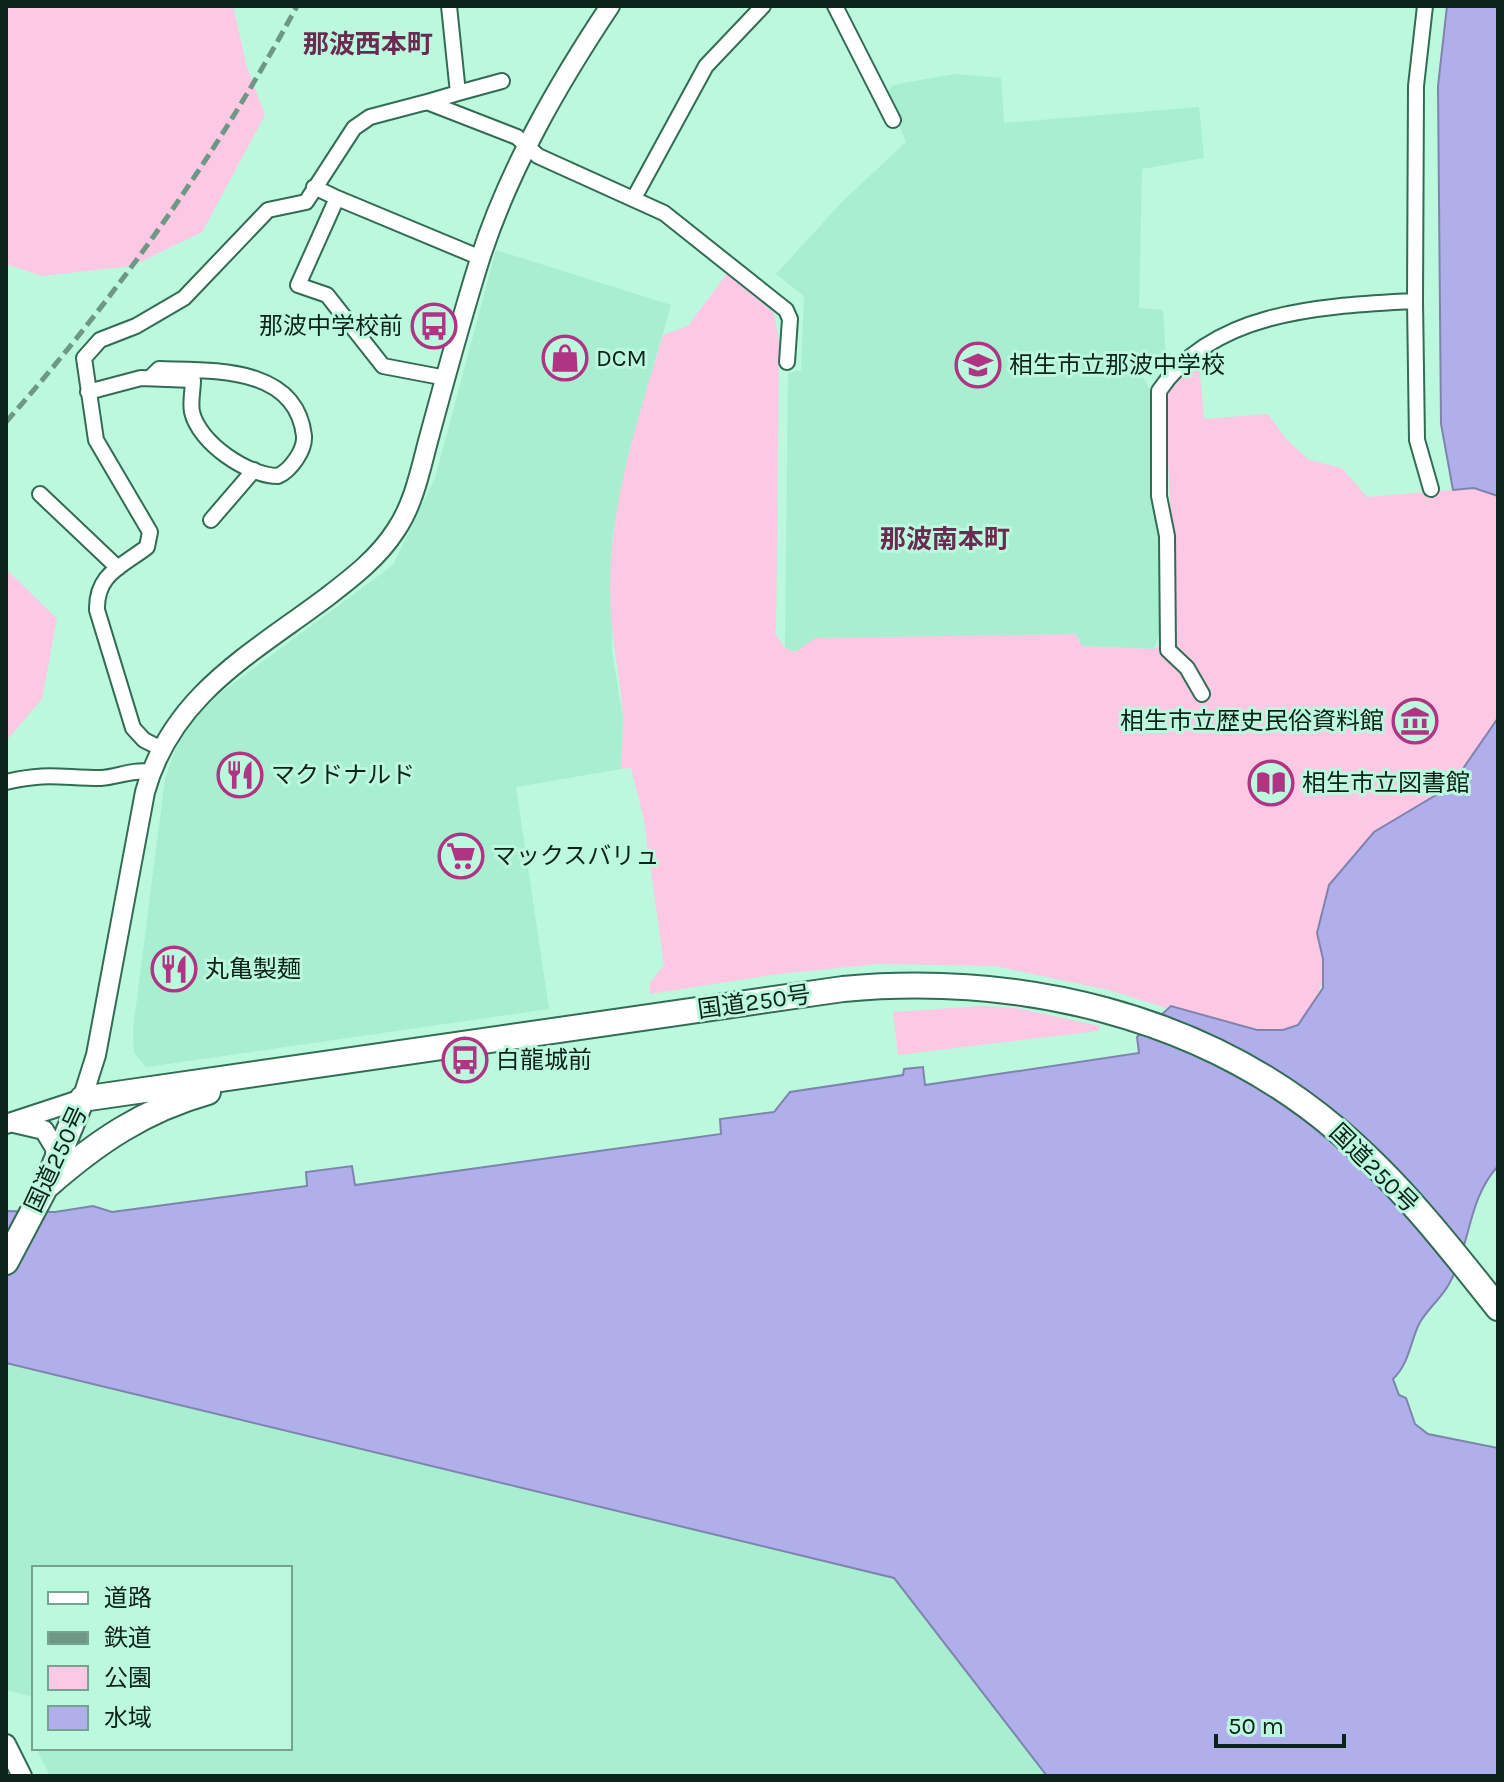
<svg xmlns="http://www.w3.org/2000/svg" width="1504" height="1782" viewBox="0 0 1504 1782" font-family="Karla,'Noto Sans JP',sans-serif">
	<rect width="100%" height="100%" fill="#bcf8dd"/>
	<path fill="#a8eed0" d="M954,74l47,4 3,45 195,-16 5,51 -62,11 -3,139 24,2 3,50 -26,12 10,18 1,100 13,76v53l-10,30 -72,-3 -7,-12 -280,18 -10,-4 3,-275 13,-3 3,-74 -28,-22 67,-73 63,-59 -20,-48 7,-9z
		M496,250l175,55 -41,143 -18,91v112l11,67 -2,51 -105,18 33,222 -403,58 -12,-15 -1,-22 32,-251 11,-31 14,-28 29,-26 174,-129 42,-87z
		M9,1363l885,215 153,198h-997l-14,-28h254v-180h-256v129l-28,-7v-323z"/>
	<path fill="#fcc8e3" d="M6,6h227l14,61 18,48 -63,117 -70,34 -90,10 -36,-12z
		M728,272l46,41 5,29 -3,293 9,13 10,4 20,-14 261,-4 6,12 72,3 22,-17 -11,-237 13,-18 21,-15 5,57 64,-5 18,25 23,21 33,8 25,29 107,-9 24,8v222l-47,68 -77,46 -57,101c7,28 11,52 -8,76 -3,5 -7,12 -11,15 -24,19 -99,-10 -126,-18l-3,3 -60,-19 -114,-24 -116,-2 -100,10 -129,20v-11l14,-18 -20,-145 -13,-52 -10,1c0,-16 2,-33 2,-49 -2,-43 -13,-85 -13,-128 -1,-88 28,-173 53,-257l25,-9z
		M6,569l51,50 -15,80 -36,42z
		M981,1006l35,2 84,18 -2,5 -200,24 -5,-43z"/>
	<path fill="#b0aeeb" stroke="#7e84ac" stroke-width="2" d="M1447,6h51v490l-24,-8 -21,2 -12,-66 -3,-338z
		M1498,718v448c-31,34 -27,79 -49,118 -8,15 -22,25 -30,40 -9,19 -10,40 -26,55l6,16 7,3 9,26 13,10 70,14v328h-451l-153,-198 -888,-215v-152l49,1 38,-6 19,6 195,-26 -1,-14 46,-6 3,19 366,-51 -1,-15 54,-7 16,-20 113,-17 1,-6 19,-2 2,18 214,-32 -2,-16 34,-31 86,24h26l15,-5 25,-37v-29l-6,-26 12,-48 45,-53 77,-46z"/>
	<g fill="none" stroke-linecap="round" stroke-linejoin="round">
		<g stroke="#326c55" stroke-width="18">
			<path id="minor" d="M835,6l58,114
				M1425,6l-9,80 -1,215 2,139 14,49
				M458,93l44,-12
				M424,103l34,-10 -9,-87
				M314,187l23,11 -39,87 29,10 56,71 63,12
				M337,198l144,60
				M634,198l72,-132 57,-60
				M88,392l53,-14 52,2c0,10 -3,22 -1,32 7,31 56,64 86,64 13,-6 27,-26 26,-40 -8,-71 -93,-65 -145,-67l-9,9
				M40,494l78,74
				M211,520l43,-50
				M1202,694l-15,-26 -19,-18 -1,-114 -8,-40v-105c55,-82 168,-85 256,-90
				M160,748l-16,-8 -11,-12 -36,-118c-1,-36 24,-43 50,-63l3,-15 -54,-92 -12,-82 16,-18 36,-14 48,-28 84,-88 38,-8 48,-74 16,-11 57,-15 90,35 21,19 126,57 122,97 4,9 -3,43
				M6,782c41,-10 56,-4 95,-4 17,-1 31,-9 50,-6"/>
		</g>
		<g stroke="#326c55" stroke-width="22">
			<path id="tertiary" d="M14,1123l30,7 11,18 1,12
				M6,1124l76,-25 14,-44 49,-263c27,-97 106,-138 182,-195 26,-20 51,-39 69,-67 19,-28 25,-64 34,-96 16,-59 32,-118 50,-175 29,-90 78,-175 130,-253
				M6,1744l16,32"/>
		</g>
		<g stroke="#326c55" stroke-width="28">
			<path id="trunk" d="M48,1185c49,-43 96,-75 160,-93
				M6,1262l38,-72 38,-91 761,-110c175,-16 357,25 493,140 62,52 112,116 162,179"/>
		</g>
		<use href="#minor" stroke="#fff" stroke-width="14"/>
		<use href="#tertiary" stroke="#fff" stroke-width="18"/>
		<use href="#trunk" stroke="#fff" stroke-width="24"/>
		<path stroke="#6c9885" stroke-width="5" stroke-dasharray="12 6" stroke-linecap="butt" d="M6,422c113,-128 210,-266 291,-416"/>
	</g>
	<defs>
		<g id="bus-ring" transform="scale(2.3)"><circle r="9.5" fill="#bcf8dd" stroke="#b03384" stroke-width="1.5"/><path d="M-5-6H5V4H4V6H2V4H-2V6H-4V4H-5ZM-3.5-4V0h7V-4ZM-3.5 1.2v1.5H-2V1.2ZM2 1.2v1.5H3.5V1.2Z" fill="#b03384"/></g>
		<g id="shop-ring" transform="scale(2.3)"><circle r="9.5" fill="#bcf8dd" stroke="#b03384" stroke-width="1.5"/><path d="M-5-2.5h2.3a2.7 3.5 0 0 1 5.4 0H5L5.5 6h-11ZM-1.5-2.5h3a1.5 2.3 0 0 0-3 0Z" fill="#b03384"/></g>
		<g id="school-ring" transform="scale(2.3)"><circle r="9.5" fill="#bcf8dd" stroke="#b03384" stroke-width="1.5"/><path d="M0-5L7-2L0 1L-7-2ZM-4 1L0 2.5L4 1V4Q0 6-4 4Z" fill="#b03384"/></g>
		<g id="museum-ring" transform="scale(2.3)"><circle r="9.5" fill="#bcf8dd" stroke="#b03384" stroke-width="1.5"/><path d="M0-6L6-3V-2H-6V-3ZM-5-1h2V3h-2ZM-1-1h2V3h-2ZM3-1h2V3H3ZM-6 4H6V6H-6Z" fill="#b03384"/></g>
		<g id="restaurant-ring" transform="scale(2.3)"><circle r="9.5" fill="#bcf8dd" stroke="#b03384" stroke-width="1.5"/><path d="M-5-6h1v4h1v-4h1v4h1v-4h1v5L-1.5 .5V6h-2V.5L-5-1ZM5-6V6H3V1.5H1.5Q1.5-4 5-6Z" fill="#b03384"/></g>
		<g id="library-ring" transform="scale(2.3)"><circle r="9.5" fill="#bcf8dd" stroke="#b03384" stroke-width="1.5"/><path d="M-6-4Q-3-5.5-.7-3.5V5Q-3 3-6 4ZM6-4Q3-5.5 .7-3.5V5Q3 3 6 4Z" fill="#b03384"/></g>
		<g id="supermarket-ring" transform="scale(2.3)"><circle r="9.5" fill="#bcf8dd" stroke="#b03384" stroke-width="1.5"/><path d="M-6-5.5h2.5l.6 2H6L4.5 2H-2.5L-4.4-4H-6ZM-1.5 3.2a1.3 1.3 0 1 0 .1 0ZM3 3.2a1.3 1.3 0 1 0 .1 0Z" fill="#b03384"/></g>
	</defs>
	<g fill-rule="evenodd">
		<use href="#bus-ring" x="434" y="326"/>
		<use href="#shop-ring" x="565" y="358"/>
		<use href="#school-ring" x="978" y="365"/>
		<use href="#museum-ring" x="1415" y="721"/>
		<use href="#restaurant-ring" x="240" y="775"/>
		<use href="#library-ring" x="1271" y="783"/>
		<use href="#supermarket-ring" x="461" y="856"/>
		<use href="#restaurant-ring" x="174" y="969"/>
		<use href="#bus-ring" x="465" y="1060"/>
	</g>
	<g text-anchor="middle" stroke-width="6" stroke-linejoin="round" paint-order="stroke">
		<g font-size="24" fill="#0b231a" stroke="#bcf8dd" text-anchor="start">
			<text x="403" y="334" text-anchor="end">那波中学校前</text>
			<text x="596" y="366">DCM</text>
			<text x="1009" y="373">相生市立那波中学校</text>
			<text x="1384" y="729" text-anchor="end">相生市立歴史民俗資料館</text>
			<text x="271" y="783">マクドナルド</text>
			<text x="1302" y="791">相生市立図書館</text>
			<text x="492" y="864">マックスバリュ</text>
			<text x="205" y="977">丸亀製麺</text>
			<text x="496" y="1068">白龍城前</text>
		</g>
		<g font-size="24" fill="#0b231a" stroke="#bcf8dd">
			<text transform="translate(754 1002) rotate(-8)" y="8">国道250号</text>
			<text transform="translate(56 1159) rotate(-65)" y="8">国道250号</text>
			<text transform="translate(1374 1168) rotate(45)" y="8">国道250号</text>
		</g>
		<g font-size="26" font-weight="bold" fill="#692c51" stroke="#bcf8dd">
			<text x="368" y="53">那波西本町</text>
			<text x="945" y="548">那波南本町</text>
		</g>
	</g>
	<rect width="1504" height="1782" fill="none" stroke="#0b231a" stroke-width="16"/>
	<rect x="32" y="1566" width="260" height="184" fill="#bcf8dd" stroke="#75a38f" stroke-width="2"/>
	<rect x="48" y="1592" width="40" height="12" fill="#ffffff" stroke="#75a38f" stroke-width="2"/>
	<text x="104" y="1606" font-size="24" fill="#0b231a">道路</text>
	<rect x="48" y="1632" width="40" height="12" fill="#6c9885" stroke="#75a38f" stroke-width="2"/>
	<text x="104" y="1646" font-size="24" fill="#0b231a">鉄道</text>
	<rect x="48" y="1666" width="40" height="24" fill="#fcc8e3" stroke="#75a38f" stroke-width="2"/>
	<text x="104" y="1686" font-size="24" fill="#0b231a">公園</text>
	<rect x="48" y="1706" width="40" height="24" fill="#b0aeeb" stroke="#75a38f" stroke-width="2"/>
	<text x="104" y="1726" font-size="24" fill="#0b231a">水域</text>
	<path d="M1216 1734v12h128v-12" fill="none" stroke="#0b231a" stroke-width="4"/>
	<text x="1228" y="1734" font-size="24" fill="#0b231a" stroke="#bcf8dd" stroke-width="6" paint-order="stroke">50 m</text>
</svg>
